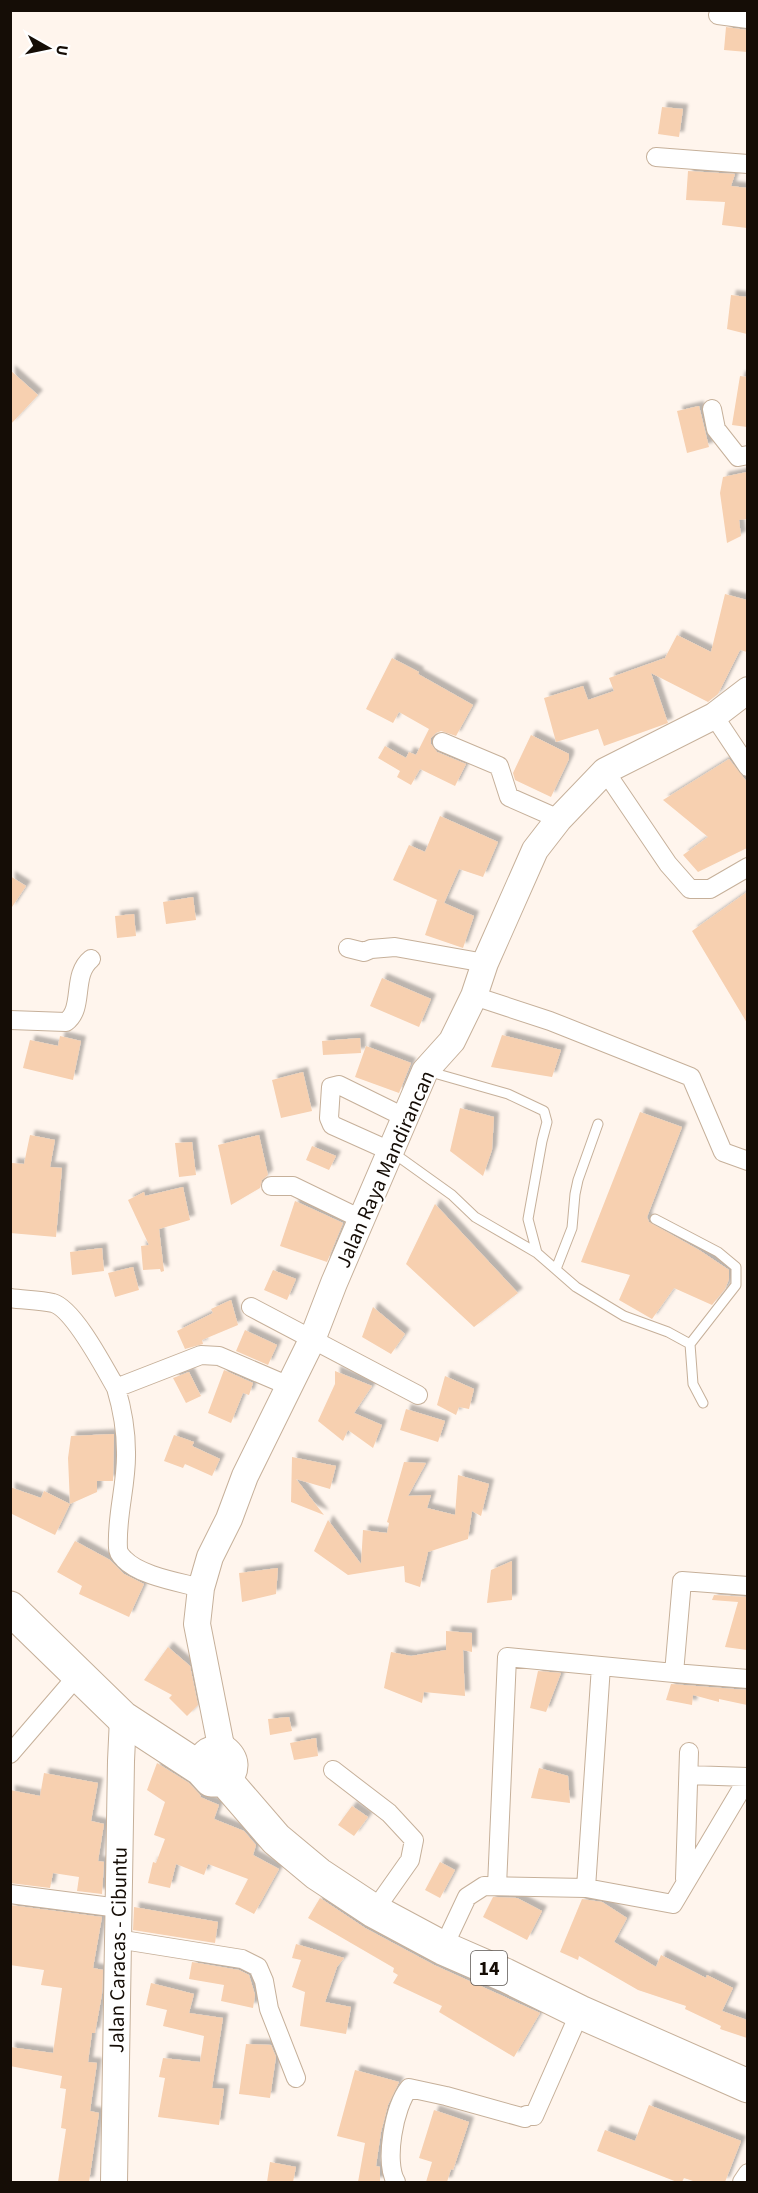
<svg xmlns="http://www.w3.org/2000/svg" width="758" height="2193" viewBox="0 0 758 2193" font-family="'Source Sans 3',sans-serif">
	<defs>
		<filter id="shadow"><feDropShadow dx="5" dy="-5" stdDeviation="1.5" flood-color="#0004"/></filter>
	</defs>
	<rect width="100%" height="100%" fill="#fff5ed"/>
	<path fill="#f7d0b0" filter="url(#shadow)" d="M726,27l21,3v22l-23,-2z
		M662,107l21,2 -4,28 -21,-3z
		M688,171l47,3 -4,12 16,2v40l-25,-3 3,-23 -39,-2z
		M731,295l16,2v37l-20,-5z
		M10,370l28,25 -28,30z
		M740,376l7,1v50l-15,-2z
		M699,406l10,41 -22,6 -10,-42z
		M747,472v47l-8,1 2,16 -14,7 -7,-50 3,-16z
		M725,594l22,6v52l-7,-2 -22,44 -10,8 -57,-29 17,50 -64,23 -6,-17 -42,13 -12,-44 39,-12 5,14 26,-9 -5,-13 56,-20 12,-23 34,17z
		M392,658l27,14 -1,2 55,31 -17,31 -15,-5 -5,2 -5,5v6l6,8 29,12 -11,22 -35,-17 -9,16 -14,-8 3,-6 -22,-13 7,-12 21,12 3,-6 7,3 13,-26 -30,-17 -6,11 -27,-14z
		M531,735l38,19v5l-18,38 -36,-17 -2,-7z
		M729,759l18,23v66l-49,24 -15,-17 25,-18 -45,-37z
		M440,816l58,26 -15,35 -24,-8 -15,34 -51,-23 16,-35 16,7z
		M10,876l16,10 -16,24z
		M747,892v131l-55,-92z
		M193,897l3,23 -30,4 -3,-22z
		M437,900l37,16 -11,32 -38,-13z
		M134,914l2,22 -19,2 -2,-22z
		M382,978l49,21 -12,28 -49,-21z
		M502,1035l59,15 -9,27 -61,-10z
		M60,1036l21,5 -8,39 -50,-12 7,-28 28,6z
		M360,1038l1,15 -38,2 -1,-14z
		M366,1046l45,17 -12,30 -44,-16z
		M303,1072l9,39 -31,7 -9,-38z
		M460,1108l34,9 -2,33 -9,26 -33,-25z
		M640,1112l42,15 -35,90 2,5 50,28 30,20v9l-4,10 -13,16 -38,-17 -22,31 -33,-19 11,-25 -49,-13z
		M30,1135l25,5 -5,27 12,1 -6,69 -46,-4 2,-70 12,1z
		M259,1135l9,40 -6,5 -2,8 -29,17 -13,-60z
		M192,1142l4,33 -17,2 -4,-34z
		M312,1146l24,10 -7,14 -23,-10z
		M183,1187l7,33 -31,9 5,42 -3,1 -1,-3 -17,1 -2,-24 8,-1 -21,-45 16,-8 1,4z
		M295,1201l48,22 -16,39 -47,-16z
		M435,1204l83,89 -44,34 -68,-63z
		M102,1248l2,23 -32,4 -2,-23z
		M133,1267l6,23 -24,7 -7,-24z
		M273,1270l23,9 -9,21 -23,-10z
		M231,1300l7,25 -36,15 1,4 -18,5 -8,-18 36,-18 -2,-4z
		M373,1307l32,27 -14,20 -29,-17z
		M245,1330l32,15 -9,20 -32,-14z
		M224,1370l29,13 -4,12 -6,-2 -12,30 -23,-10z
		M335,1371l37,15 -18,27 28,12 -9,23 -25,-18 -5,11 -25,-20 17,-37z
		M189,1372l12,24 -15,7 -13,-25z
		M445,1376l29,13 -5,20 -10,-2 -3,8 -19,-10z
		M406,1409l39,12 -7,21 -38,-12z
		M114,1434l-1,47h-16v11l-27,12 -2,-46 3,-22z
		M174,1435l20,7 -2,4 28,13 -8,17 -27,-12 -2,4 -19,-7z
		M292,1457l44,9 -6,23 -34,-10 28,36 -33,-13z
		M404,1462l22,1 -18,33 23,-1 -4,13 28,7 3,-40 31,9 -8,32 -9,-5 -4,28 -40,13 -8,35 -15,-5 -1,-16 -56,9 -34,-24 14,-31 33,44 2,-34 24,3 2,-10 -2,-1z
		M10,1487l31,11 3,-7 26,13 -15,31 -45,-22z
		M75,1541l35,19 14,14 20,10 -15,33 -50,-23 3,-8 -25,-14z
		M512,1561v39l-25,3 4,-33z
		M278,1568l-2,26 -34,8 -3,-29z
		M714,1595l33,2v53l-22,-3 13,-45 -26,-2z
		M446,1631l26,2v19l-9,-2 2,46 -41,-4 -2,11 -38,-15 7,-36 20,4 35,-6z
		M168,1647l22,19 8,39 -11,11 -18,-18 3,-3 -28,-15z
		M538,1671l23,2 -15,39 -16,-4z
		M671,1684l76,6v15l-28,-6v3l-26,-7 -1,10 -26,-5z
		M289,1717l3,14 -22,4 -2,-16z
		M316,1738l2,18 -24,4 -4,-17z
		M157,1763l32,20 12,13 -1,1 19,8 -5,14 30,12 12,14 -3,10 26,14 -25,45 -19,-10 13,-25 -40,-15 -4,11 -28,-11 -6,24 -22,-5 5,-21 3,1 9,-24 -11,-4 11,-33 -18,-12z
		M539,1768l29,8 2,27 -39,-5z
		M44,1773l54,10 -7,38 13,3 -6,37 6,1 -2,32 -25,-3 2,-14 -26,-4 -3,15 -40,-5v-93l30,6z
		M352,1806l16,11 -14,19 -16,-11z
		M440,1862l15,8 -15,28 -15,-8z
		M493,1897l24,1 25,13 -15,29 -44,-23z
		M320,1898l45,30 69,37 106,48 -26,44 -75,-45 3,-6 -49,-23 5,-8 -5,-3 1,-4 -86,-50z
		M582,1899l20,3 25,16 -13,24 42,25 5,-12 45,23 1,-3 26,13 -11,23 25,9v18l-27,-9 1,-3 -36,-17 1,-3 -48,-16 -59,-34 -1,4 -18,-8z
		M10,1905l92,12 -9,51 10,2 -1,24 -7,39h-3l-4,29 9,1 -7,48 9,2 -10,69h-31l8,-53 -5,-1 5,-39 -6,-1 2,-12 -52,-10v-19l43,6 9,-65 -21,-3 3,-15 -34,-5z
		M134,1907l84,15 -3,21 -82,-13z
		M296,1944l48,14 -7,9 -12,35 26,5 -5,27 -46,-8 5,-34 -13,-5 9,-27 -9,-2z
		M192,1962l47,8 10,5 6,20 -2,13 -32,-7 3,-16 -35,-6z
		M151,1983l43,11 -5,19 34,5 -11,70 12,1 -5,36 -61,-8 7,-39 -6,-1 4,-19 37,4 4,-26 -41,-10 4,-16 -21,-5z
		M246,2044l25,1 5,12 -6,41 -31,-4z
		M355,2070l44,12 -11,23 -7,27 -5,34 4,1v15h-22l7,-39 -28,-7z
		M649,2105l92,36 -16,41h-29l-12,-4 -2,4h-5l-80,-31 8,-21 30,11z
		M434,2110l35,12 -16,48 -2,-1 -4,13h-21l6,-20 -13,-4z
		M270,2162l26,5 -3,15h-26z"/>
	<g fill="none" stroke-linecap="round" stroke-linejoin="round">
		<g stroke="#c6b09a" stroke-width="11">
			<path id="lane" d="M427,1071l81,23 36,17 3,11 -5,19 -14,78 9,34 39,34 48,29 44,16 22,12 3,40 10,19
				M392,1152l60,43 23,22 62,36
				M655,1219l63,33 18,15v18l-46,59
				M556,1269l16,-41 3,-34 3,-14 20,-56"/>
		</g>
		<g stroke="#c6b09a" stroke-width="20">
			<path id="street" d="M718,15l30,4
				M656,157l92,7
				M712,409l4,20 22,28 10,-2
				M714,716l34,51
				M442,742l57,24 10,31 50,22
				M605,771l63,93 22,25h20l38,-22
				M348,948l16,4 7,-3 24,-2 90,16
				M474,996l76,25 141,56 32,75 25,9
				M10,1020l56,2c19,-14 5,-47 25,-63
				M390,1151l-58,-26 -3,-7 2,-31 8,-2 65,32
				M271,1186h22l68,33
				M10,1298c14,2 29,2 43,5 21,6 52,66 63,85l85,-33 18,1 70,30
				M251,1307l167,88
				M116,1388c6,20 10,43 10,64 1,32 -10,64 -8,96 0,4 3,8 6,11 16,17 55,23 77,29
				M674,1673l74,6
				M10,1754l68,-79
				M333,1770l56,43 25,27 -4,20 -36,51
				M689,1775l59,2
				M685,1879l4,-127
				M497,1886l10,-229 94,9
				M586,1888l15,-222 73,7 8,-92 66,5
				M10,1894l109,14
				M117,1939l125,20 16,8 6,14 5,28 27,69
				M443,1948l24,-51 17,-11 102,2 87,16 75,-126
				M396,2182c-12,-20 -2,-75 13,-94l37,8 79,22 2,-3 7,1 46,-104
				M742,2182l6,-9"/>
		</g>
		<g stroke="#c6b09a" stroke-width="28">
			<path id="secondary" d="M222,1751l-25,-127 4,-36 9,-31 19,-38 16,-43 67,-136 22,-57 91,-212 27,-30 22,-45 11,-33 50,-113 24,-31 46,-48 109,-55 34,-26
				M114,2182l7,-421 2,-43"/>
		</g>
		<g stroke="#c6b09a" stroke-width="35">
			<path id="highway" d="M10,1608l113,110 78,51 10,11h14
				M201,1769c3,-13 8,-17 21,-18 12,9 11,18 3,29
				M225,1780l51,59 42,35 56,37 69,37 62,27 75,37 168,74"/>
		</g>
		<use href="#lane" stroke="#fff" stroke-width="9"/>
		<use href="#street" stroke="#fff" stroke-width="18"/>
		<use href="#secondary" stroke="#fff" stroke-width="26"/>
		<use href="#highway" stroke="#fff" stroke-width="33"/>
	</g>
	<g text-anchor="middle" stroke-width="4.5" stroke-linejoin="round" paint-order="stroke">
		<rect fill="#fff" stroke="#5b5651" stroke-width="1.5" x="471" y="1951" width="36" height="34" rx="4.5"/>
		<g font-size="20" font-weight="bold" fill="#150d06">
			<text x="489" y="1975">14</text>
		</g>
		<g font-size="21" fill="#150d06" stroke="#fff">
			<text transform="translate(385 1169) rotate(-66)" y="7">Jalan Raya Mandirancan</text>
			<text transform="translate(118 1950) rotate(-89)" y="7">Jalan Caracas - Cibuntu</text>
		</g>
	</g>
	<rect width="758" height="2193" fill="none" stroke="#150d06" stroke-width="24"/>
	<g transform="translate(48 48) rotate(99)" stroke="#ffffff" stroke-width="4.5" paint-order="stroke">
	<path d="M0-4.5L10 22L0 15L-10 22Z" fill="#150d06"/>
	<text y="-9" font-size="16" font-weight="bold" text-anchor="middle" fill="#150d06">U</text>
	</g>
</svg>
